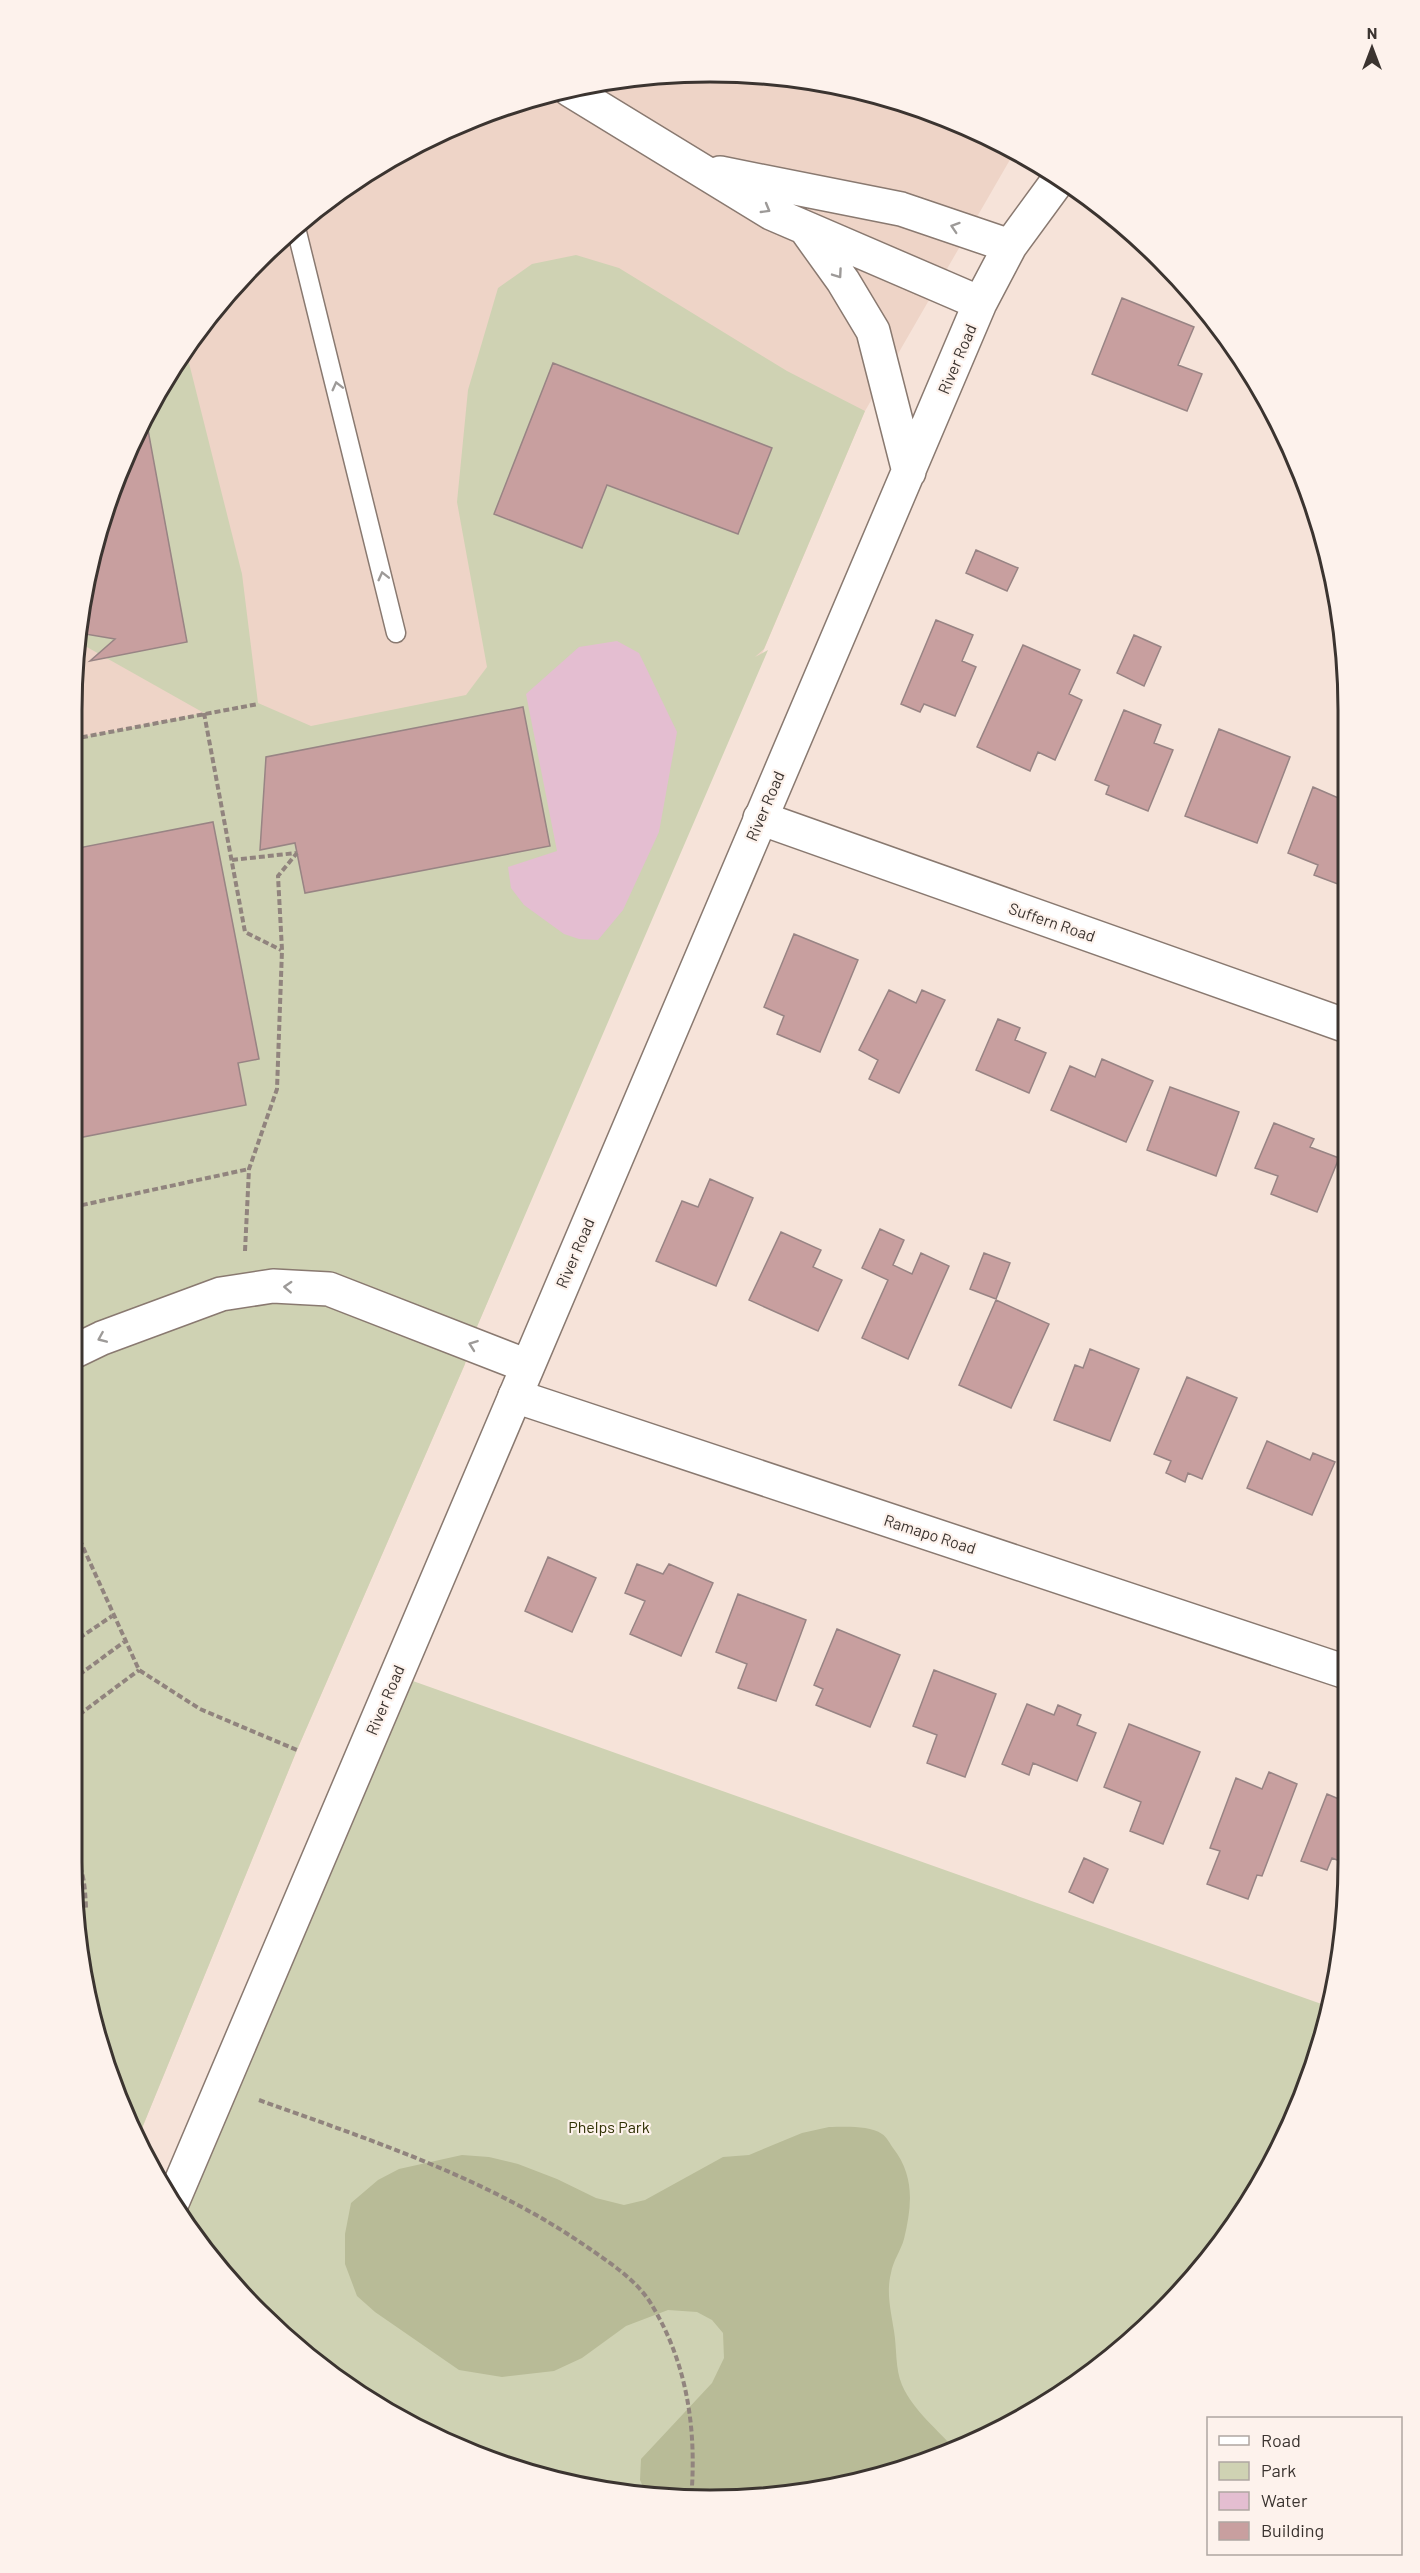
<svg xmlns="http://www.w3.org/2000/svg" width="1420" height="2573" viewBox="0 0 1420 2573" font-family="Barlow,sans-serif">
	<rect width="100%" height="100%" fill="#f6e3d9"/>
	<path fill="#eed4c7" d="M668,73l125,4 122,29 100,45 -150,260 -395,932 -5,21 -168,386 -159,388 -32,-70 -22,-81 -12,-124 1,-1194 21,-124 63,-154 73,-101 91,-86 107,-66 117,-44z"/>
	<path fill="#cfd2b3" d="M576,255l43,13 168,103 78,40 -101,238 -9,8 13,-7 -298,693 -5,21 -168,386 -159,388 -32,-70 -22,-81 -12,-124 1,-1124 131,-26 -126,-71 1,-9 36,6 72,3 -41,-223 11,-28 29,-40 56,223 16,129 53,23 155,-31 21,-28 -30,-165 11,-112 30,-102 34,-24z
		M396,1675l934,332 -4,21c-32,77 -58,160 -111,225 -44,52 -95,105 -152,141 -242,155 -552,138 -772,-50 -13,-11 -24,-25 -36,-37 -16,-18 -35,-36 -50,-55 -13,-15 -22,-33 -33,-49z"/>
	<path fill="#b8bb97" d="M829,2127c15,0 40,-2 53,7 5,3 8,10 11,14 22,28 19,58 11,91 -3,11 -11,22 -13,34 -5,20 0,38 3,58 3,18 1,37 8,54 12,27 36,44 54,66 -88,36 -215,61 -309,45l-7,-16 1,-21 71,-76 12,-25 -1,-25 -11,-13 -15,-8 -29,-2 -42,16 -44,32 -28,13 -52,6 -43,-7 -84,-58 -18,-16 -12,-32v-30l6,-31 27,-23 21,-11 63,-14 27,2 29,7 39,15 39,19 28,7 21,-5 78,-43 26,-2 53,-22z"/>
	<path fill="#e4bed1" d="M617,641l22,12 38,79 -18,100 -36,78 -25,30 -19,-1 -15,-5 -40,-29 -13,-17 -3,-21 49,-16 -31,-157 53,-47z"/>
	<path fill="#c89f9f" stroke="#988484" stroke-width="1.5" d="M1136,236l29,33 -33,-28z
		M1122,298l72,29 -16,38 24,9 -15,37 -95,-37z
		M553,363l219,85 -34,86 -131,-49 -25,63 -88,-34z
		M146,419l41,223 -97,19 25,-22 -36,-6 15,-88z
		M976,550l42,18 -11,23 -41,-18z
		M936,620l37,15 -11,26 14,6 -21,49 -31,-12 -4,8 -19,-8z
		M1134,635l27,12 -17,39 -27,-13z
		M1023,645l57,25 -11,24 13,6 -27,60 -17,-8 -8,19 -53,-24z
		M523,707l27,139 -245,47 -10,-50 -35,7 6,-93z
		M1124,710l37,15 -7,18 19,7 -25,61 -42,-17 3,-8 -14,-6z
		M1219,729l71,28 -33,86 -72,-27z
		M1313,787l30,13 -3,13 3,2v71l-29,-11 4,-10 -30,-12z
		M213,822l46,237 -21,4 8,42 -173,34v-290z
		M794,934l64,26 -38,92 -43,-18 7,-18 -20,-9z
		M889,990l27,13 6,-13 23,10 -46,93 -30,-14 9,-19 -19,-10z
		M998,1019l22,9 -5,12 31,13 -17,40 -53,-23z
		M1102,1059l51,22 -27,61 -75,-32 19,-44 25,11z
		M1170,1087l69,25 -23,64 -69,-26z
		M1274,1123l40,16 -4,8 29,11 -22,54 -46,-18 7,-18 -23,-8z
		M710,1179l43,19 -37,88 -60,-25 26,-60 16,6z
		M880,1229l24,11 -11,25 19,9 9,-21 28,13 -41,93 -46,-21 26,-58 -26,-12z
		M781,1232l40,18 -8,17 29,13 -24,51 -69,-31z
		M984,1253l26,10 -14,36 -26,-10z
		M996,1300l53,24 -38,84 -52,-23z
		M1090,1349l49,20 -29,72 -56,-21 21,-55 8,3z
		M1187,1377l50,21 -35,81 -14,-6 -3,9 -19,-9 5,-12 -17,-7z
		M1267,1441l43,19 3,-7 22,9 -23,53 -65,-27z
		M548,1557l48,21 -24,54 -47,-21z
		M637,1564l26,10 6,-10 44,19 -32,73 -51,-22 15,-33 -20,-8z
		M738,1594l68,26 -30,81 -38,-13 9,-24 -31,-12z
		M837,1629l63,26 -30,72 -54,-22 7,-16 -9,-4z
		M934,1670l62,24 -31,83 -38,-14 10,-28 -24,-9z
		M1027,1704l27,11 4,-10 23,10 -4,10 19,8 -19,48 -44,-18 -4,12 -27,-11z
		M1129,1724l71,28 -37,92 -33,-13 11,-29 -37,-15z
		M1269,1772l28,12 -35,92 -5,-1 -9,24 -41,-15 13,-33 -10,-3 26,-70 26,11z
		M1327,1794l19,8 1,62 -15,-6 -5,12 -26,-9z
		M1084,1858l24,11 -15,34 -24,-11z"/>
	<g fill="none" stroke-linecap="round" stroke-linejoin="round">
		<g stroke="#897970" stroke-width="21">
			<path id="lane" d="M296,228l100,405"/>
		</g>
		<g stroke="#897970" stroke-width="36">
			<path id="street" d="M760,818l584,207
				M73,1352l29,-14 119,-44 52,-8 56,3 198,77
				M515,1396l831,276"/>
		</g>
		<g stroke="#897970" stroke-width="36">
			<path id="secondary" d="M570,90l201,123 209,90
				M720,173l181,36 109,37
				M805,228l38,53 30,50 36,141
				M172,2203l808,-1900 30,-57 49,-67"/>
		</g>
		<path stroke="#91847e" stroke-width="4" stroke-dasharray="6 3" stroke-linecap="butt" d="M204,713l41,219 36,18
			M73,739l185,-35
			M232,860l64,-7
			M73,1207l176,-38
			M245,1251l4,-82 28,-80 5,-139 -4,-74 19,-23
			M72,1523l67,147 61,39 97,41
			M72,1643l40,-27
			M72,1680l52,-38
			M72,1720l67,-50
			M72,1850c12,19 13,36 14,58l-9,7
			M259,2100c114,41 231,79 331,149 23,16 49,33 63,58 35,59 44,125 38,193"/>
		<use href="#lane" stroke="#fff" stroke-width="18"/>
		<use href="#street" stroke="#fff" stroke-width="33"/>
		<use href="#secondary" stroke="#fff" stroke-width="33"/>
	</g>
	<defs><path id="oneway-chevron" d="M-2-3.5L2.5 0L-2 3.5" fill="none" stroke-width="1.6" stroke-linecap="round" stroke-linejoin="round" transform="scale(1.5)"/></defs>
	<g stroke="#9d9a98">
		<use href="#oneway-chevron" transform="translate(766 209) rotate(30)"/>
		<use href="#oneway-chevron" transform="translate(955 227) rotate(-162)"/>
		<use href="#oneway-chevron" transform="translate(838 274) rotate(55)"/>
		<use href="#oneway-chevron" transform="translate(337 386) rotate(-104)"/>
		<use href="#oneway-chevron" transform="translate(383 576) rotate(-104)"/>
		<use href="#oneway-chevron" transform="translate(288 1287) rotate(-177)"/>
		<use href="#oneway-chevron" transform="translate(102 1338) rotate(157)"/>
		<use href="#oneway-chevron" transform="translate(473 1345) rotate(-160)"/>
	</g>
	<g text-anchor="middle" stroke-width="4.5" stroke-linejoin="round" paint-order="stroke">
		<g font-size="16" fill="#3b3430" stroke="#fdf2ec">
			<text transform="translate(957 359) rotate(-67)" y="6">River Road</text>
			<text transform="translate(765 806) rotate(-67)" y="6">River Road</text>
			<text transform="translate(1052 922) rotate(19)" y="6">Suffern Road</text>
			<text transform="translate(575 1253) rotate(-67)" y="6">River Road</text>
			<text transform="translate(930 1534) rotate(18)" y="6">Ramapo Road</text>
			<text transform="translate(385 1700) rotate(-67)" y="6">River Road</text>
		</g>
		<g font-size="16" fill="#303104" stroke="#fdf2ec">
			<text x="609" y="2133">Phelps Park</text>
		</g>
	</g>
	<path d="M0 0H1420V2573H0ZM710 82H710A628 628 0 0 1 1338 710V1862A628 628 0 0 1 710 2490H710A628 628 0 0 1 82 1862V710A628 628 0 0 1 710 82Z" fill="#fdf2ec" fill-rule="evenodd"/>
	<path fill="none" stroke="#3b3430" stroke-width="3" d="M710 82H710A628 628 0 0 1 1338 710V1862A628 628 0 0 1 710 2490H710A628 628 0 0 1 82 1862V710A628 628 0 0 1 710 82Z"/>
	<rect x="1207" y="2417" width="195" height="138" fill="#fdf2ec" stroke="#afa6a1" stroke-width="1.5"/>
	<rect x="1219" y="2436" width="30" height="9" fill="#ffffff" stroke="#afa6a1" stroke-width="1.5"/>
	<text x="1261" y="2447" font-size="18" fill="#3b3430">Road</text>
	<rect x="1219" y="2462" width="30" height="18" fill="#cfd2b3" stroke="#afa6a1" stroke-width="1.5"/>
	<text x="1261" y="2477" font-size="18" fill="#3b3430">Park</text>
	<rect x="1219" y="2492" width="30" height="18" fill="#e4bed1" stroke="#afa6a1" stroke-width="1.5"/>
	<text x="1261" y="2507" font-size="18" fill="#3b3430">Water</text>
	<rect x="1219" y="2522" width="30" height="18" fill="#c89f9f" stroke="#afa6a1" stroke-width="1.5"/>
	<text x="1261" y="2537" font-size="18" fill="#3b3430">Building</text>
	<g transform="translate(1372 48)" stroke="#fdf2ec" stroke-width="4.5" paint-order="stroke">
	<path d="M0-4.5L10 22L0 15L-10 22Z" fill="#3b3430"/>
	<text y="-9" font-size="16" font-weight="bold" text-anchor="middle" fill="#3b3430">N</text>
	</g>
</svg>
